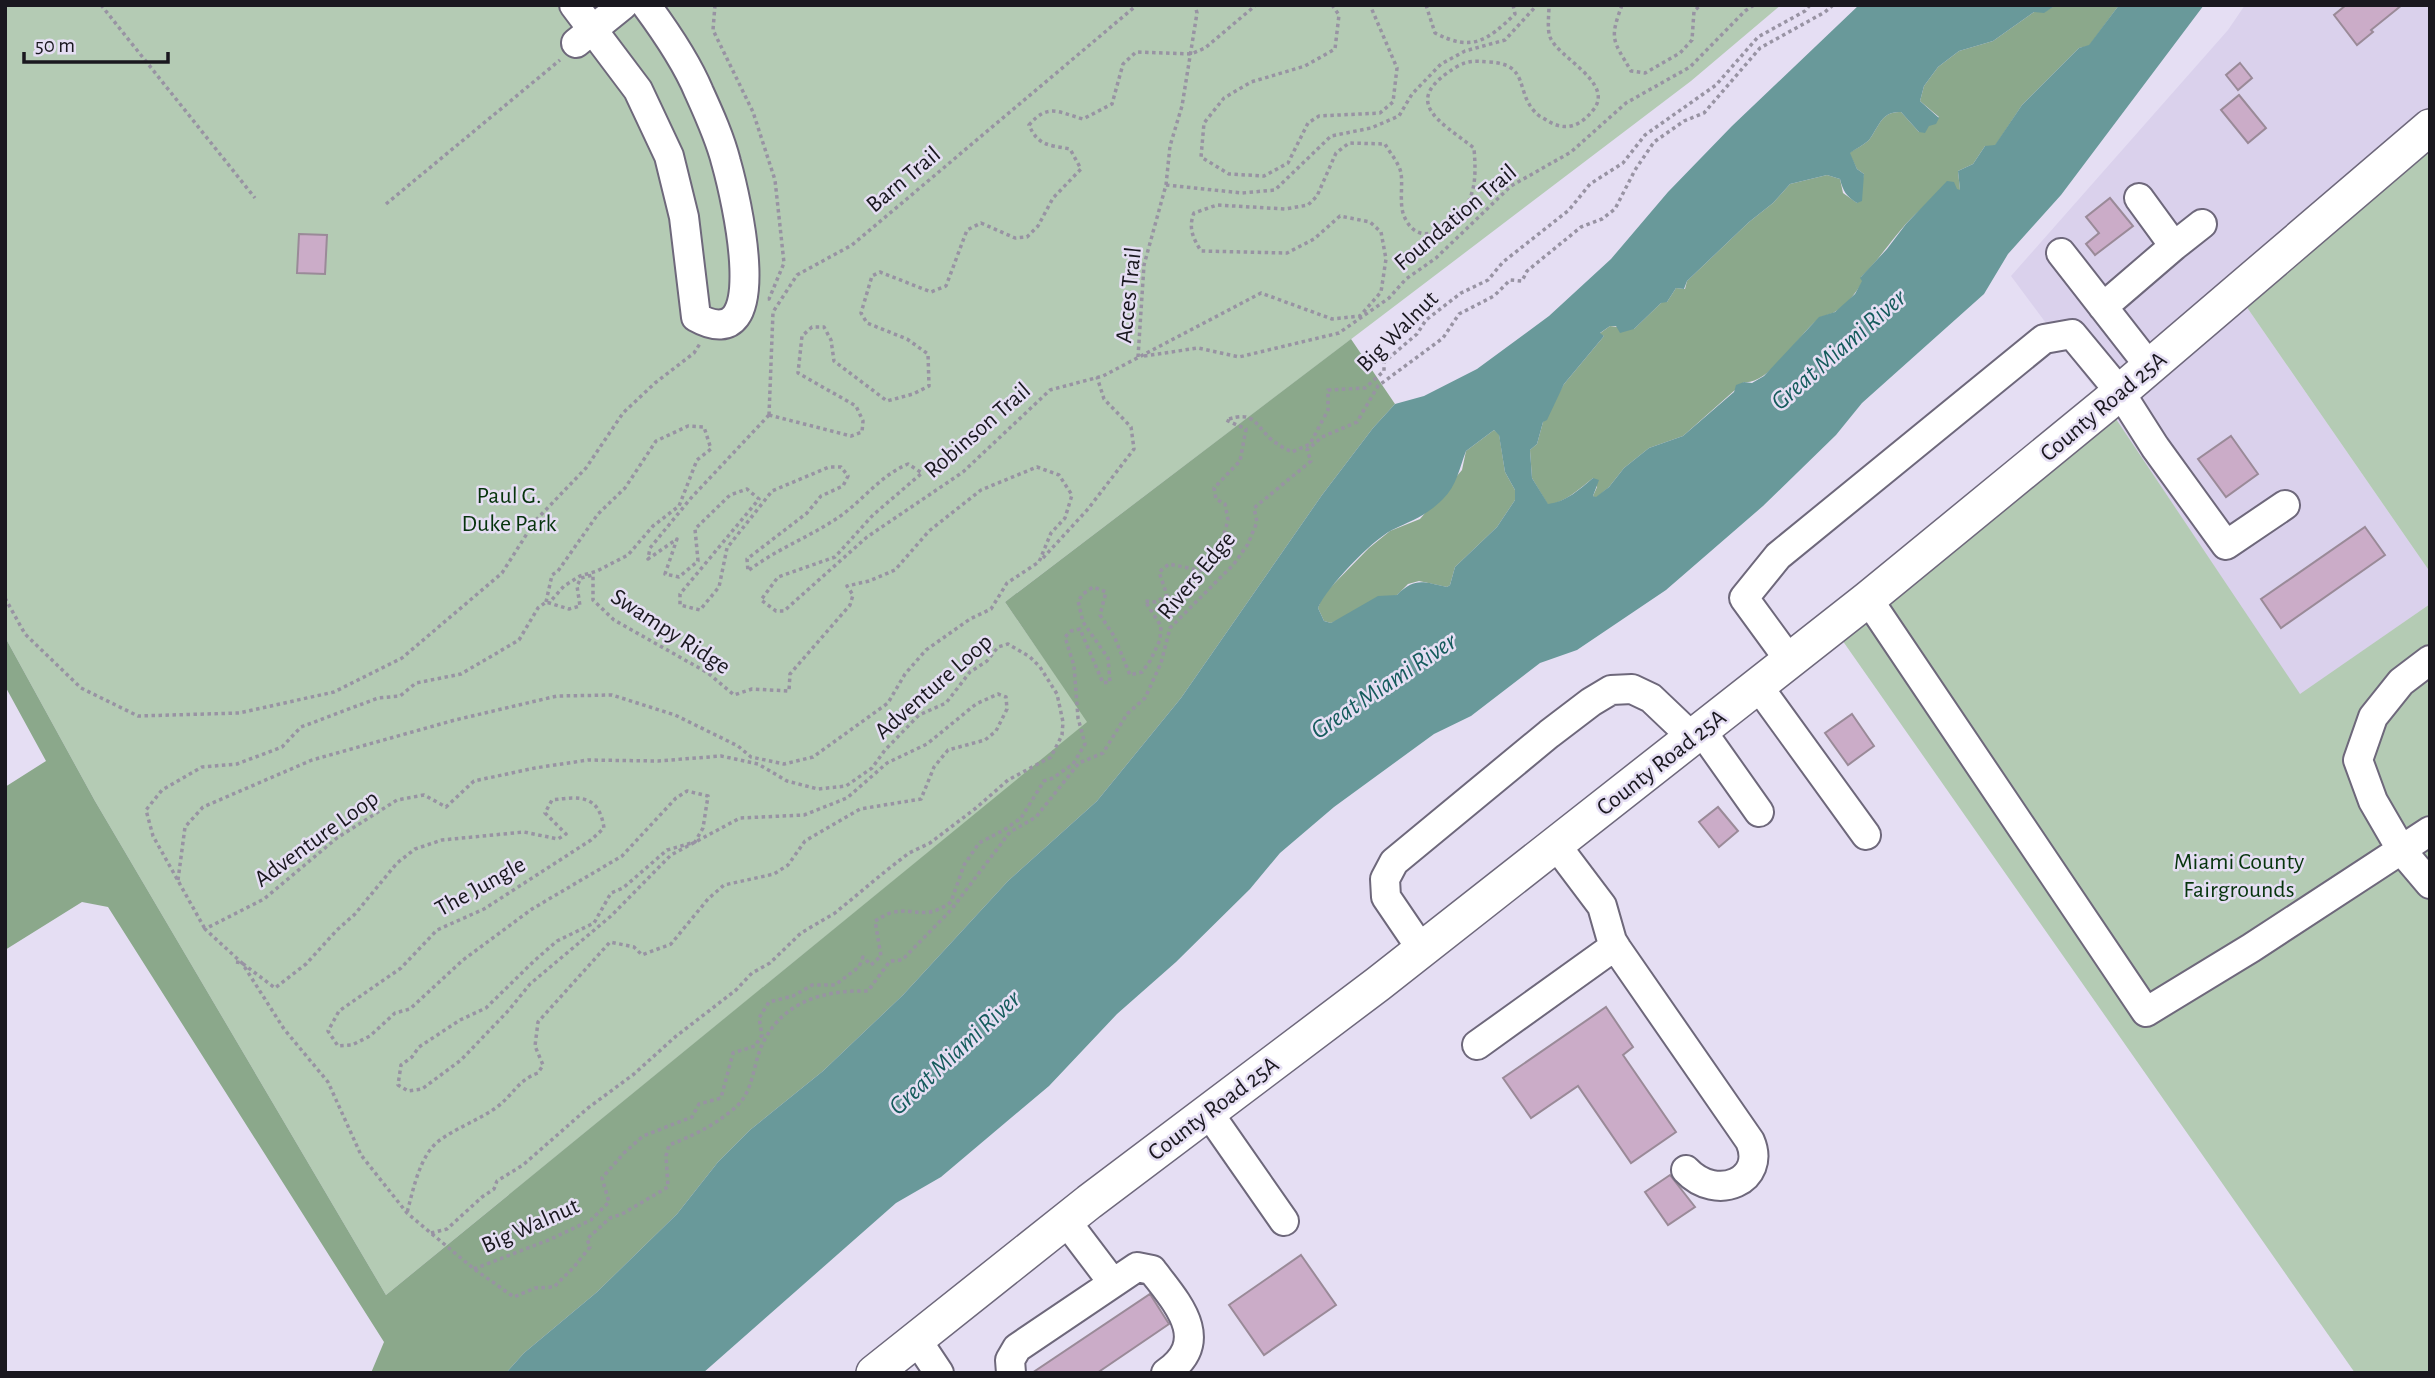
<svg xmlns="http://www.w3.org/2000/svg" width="2435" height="1378" viewBox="0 0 2435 1378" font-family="'Alegreya Sans',sans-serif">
	<rect width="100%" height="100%" fill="#e5def3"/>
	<path fill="#dad1ec" d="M2245,5h185v122l-193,166 193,279v32l-130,91 -194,-291 -95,-128 217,-246z"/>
	<path fill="#b4cbb4" d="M5,5h1776l-90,76 -686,521 83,120 -702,573 -291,-494 -90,-164z
		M2430,127v445l-193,-279z
		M2106,404l194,290 130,-90v769h-75l-522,-746z"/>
	<path fill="#8ba88b" d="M2056,5h63l-30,41 -10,2 -57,57 -27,41h-10l-12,18 -15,7 2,19c-46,7 -68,58 -99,87l2,4c-7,12 -17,25 -30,32 -5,2 -11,3 -15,6 -19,15 -49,66 -74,63l-61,54 -34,12 -25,20 -15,19 -13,11 -3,-2 4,-9 -4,-9c-14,11 -27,24 -45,27l-16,-27 -2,-28 7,-6 6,-22 21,-38 40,-48 -5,-2 11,-8 24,3 28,-27h5l9,-14 9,1 2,-8 62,-59 24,-19 17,-19 37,-9 13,4 3,14 14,10 7,-29 -7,-5 -8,-16c6,-4 15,-8 20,-13 10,-13 12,-29 32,-28l18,20 20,-15 -19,-16 4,-15 14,-19 21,-16 34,-10 41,-29h10z
		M1351,339l44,65 -22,24 -51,67 -141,203 -84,103 -89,80 -105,114 -80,76 -73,59 -32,32 -41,52 -80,78 -73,61 -18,20h-135l13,-31 -276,-435 -26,-5 -77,48v-163l41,-26 -41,-75v-49l90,164 291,494 701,-573 -82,-120z
		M1494,430l5,4 6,38 10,18v10l-18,27 -42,40 -5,18 -3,2 -28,-6 -11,3 -11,11 -66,28 -7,-2 -6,-13 5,-13 46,-47 21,-17 30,-12 42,-49 4,-19z"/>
	<path fill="#69999a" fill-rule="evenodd" d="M1859,5h197l-12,8 -10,-1 -41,29 -34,10 -21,16 -14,19 -4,15 19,17 -3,6 -7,2 -4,7 -6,-1 -18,-20c-20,-1 -22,15 -32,28 -5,5 -14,9 -19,13l7,16 7,5 -2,27 -5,2c-11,-7 -14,-12 -17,-24l-13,-4 -37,9 -17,19 -24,19 -62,59 -3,8 -8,-1 -9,14 -6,1 -27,26 -14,4 -4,-7h-6l-10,7 4,3 -40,48 -17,36 -4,2 -6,22 -7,6 2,28 16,26c18,-2 32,-15 45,-26l6,2 -6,16 3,1 13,-10 15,-19 25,-20 34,-12 51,-44 2,-7 8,-3 8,1 12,-7 55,-59 16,-5 20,-18 7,-13 -2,-3 27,-29 19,-25 41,-43 7,1 3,7 3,1 -2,-19 15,-7 12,-18 10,-1 27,-40 57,-57 10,-3 30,-40h85l-143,190 -53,59 -24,40 -122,109 -26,32 -73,71 -97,84 -89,60 -37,13 -69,53 -37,18 -100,73 -54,46 -30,36 -74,73 -59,52 -68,72 -108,91 -45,26 -193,170h-197l18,-20 73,-61 80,-78 41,-52 32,-32 73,-59 80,-76 105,-114 89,-80 84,-103 141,-203 51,-67 22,-24 29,-8 53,-27 72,-53 62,-57 57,-67 64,-66zM1494,430l5,5 6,37 10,18v10l-18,27 -42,40 -5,18 -3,2c-24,-5 -32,-10 -50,8l-19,1 -47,27 -7,-2 -6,-13c8,-20 54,-68 74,-78 20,-10 33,-13 51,-31 14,-14 16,-30 23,-48z"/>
	<path fill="#cbacc8" stroke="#9a8a98" stroke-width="2" d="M2346,5h56l-31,25 2,2 -16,13 -23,-30z
		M2240,63l12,15 -14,12 -12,-15z
		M2239,95l27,33 -18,15 -27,-33z
		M2110,198l23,28 -38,29 -9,-11 13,-11 -13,-16z
		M299,234l28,1 -2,39 -28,-1z
		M2231,436l27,38 -32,23 -28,-38z
		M2365,527l20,28 -104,73 -20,-29z
		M1852,714l22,32 -26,19 -23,-32z
		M1718,807l20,24 -19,16 -20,-25z
		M1606,1007l27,40 -10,8 53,77 -45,31 -53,-77 -47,32 -28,-40z
		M1670,1175l25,32 -27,18 -23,-33z
		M1301,1255l35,50 -72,50 -35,-50z
		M1150,1294l19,30 -72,49h-65z"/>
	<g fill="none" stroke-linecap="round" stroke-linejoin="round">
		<g stroke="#6e687b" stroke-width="32">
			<path id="minor" d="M574,5l64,85 31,66 15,61 12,100c80,45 39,-123 30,-155 -6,-24 -17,-48 -27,-70 -13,-31 -33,-60 -53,-87
				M576,43l47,-38
				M2174,246l28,-22
				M2061,253l89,114
				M2103,307l71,-61 -35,-48
				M1868,599l278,413 105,-64 179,-117
				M2430,660l-29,22 -28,35 -15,43 15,41 29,50 28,33
				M1790,661l-46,-63 34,-42 266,-217 28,-5 48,58 35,55 71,98 59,-40
				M1758,686l108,149
				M1701,730l58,82
				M1556,845l46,61 10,35 5,8 133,192c17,39 -33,62 -64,29
				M1422,950l-36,-53 -1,-18 9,-17 155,-128 42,-32 20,-12 21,-1 19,9 41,39
				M1477,1045l138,-99
				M1208,1112l76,109
				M1066,1221l47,62
				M917,1340l22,33
				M1011,1373l-1,-13 7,-12 120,-81 15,3c25,33 61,70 14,103"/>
		</g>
		<g stroke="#6e687b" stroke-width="38">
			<path id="major" d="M874,1373l215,-171 289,-218 490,-385 238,-195 324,-277"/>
		</g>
		<path stroke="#9893a3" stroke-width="3.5" stroke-dasharray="3.5 3.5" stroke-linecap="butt" d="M101,5l154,193
			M715,5l-2,25 40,82 22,68 9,83 -15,36h-3
			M1332,5l7,10 -4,34 -30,17 -54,16 -27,16 -20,25 -3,34 28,17 35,2 24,-13 20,-40 11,-7 61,-3 13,-11 4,-34 -27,-63
			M1426,5l9,28c37,19 52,8 80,-19l-2,-9
			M1622,5c-13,35 -9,35 9,66l14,2 35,-20 12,-13 2,-29 7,-6
			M1166,185l76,8 33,-3 56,-54 40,-8 28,-12 13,-22 29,-30 24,-13 40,-11 32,-35
			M386,204l174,-144
			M1144,356l54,-8 41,9 100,-24 50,-35 17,-19 30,-21 75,-72 60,-34 55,-49 64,-36 55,-56 9,-6
			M1138,357l6,-92 22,-80 4,-39 12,-40 15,-93 -2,-8
			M769,415l-78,83 -41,50 -2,11 29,-20 -12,35 14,3 19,-16 -3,-32 35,-34 17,-6 12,10 -79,95v11l20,5 19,-23 8,-39 45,-57 57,-24h12l7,9 -5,10 -22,10 -14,17 -60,46 1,12c27,-21 59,-33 88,-52 25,-16 43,-43 72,-55l14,9 -49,42 -38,42 -57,20 -17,23 15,11h8l83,-74 96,-65 87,-82 53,-14 158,-83 71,26 28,-3 21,-24 5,-33 -5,-27 -11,-10 -30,-6 -26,23 -27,14 -86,-2c-8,-13 -13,-23 -7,-38l23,-8 68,4 23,-4 9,-9 19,-43 13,-10 36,1c5,9 14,19 16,29 2,13 -2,31 3,43 12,28 35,18 52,2 21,-20 20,-43 18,-70 -36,-28 -75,-47 -16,-82 11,-6 18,-5 31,-4 41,2 26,29 46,50 3,4 10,7 13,9 18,11 33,5 46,-12 20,-27 -36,-51 -44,-72 -3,-8 -1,-22 -1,-32
			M769,415l82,21 11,-4 1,-11 -7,-15 -58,-33 4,-37 10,-9h12l7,13 3,21 53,40 26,-7 16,-8 -1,-32 -21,-15 -40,-16 -6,-10 11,-37 8,-4 51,20 15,-6 21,-56 14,-7 34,15 12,-1 11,-11 15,-28 28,-29 -11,-20c-21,-4 -32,-3 -41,-24 19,-22 29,-13 54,-6l29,-15 11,-40 13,-12 55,2 14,-6 51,-43
			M769,415l4,-103 24,-37 55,-30 285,-240
			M1043,558l45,-49 46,-60 -3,-22 -27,-28 -7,-22
			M5,598l20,36 56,54 57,28 101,-3 95,-21 68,-34 100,-85 33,-52 51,-53 37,-55 32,-30 39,-30 7,-11
			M546,602l6,-27 6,-4 40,-57 27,-26 31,-47 32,-15 16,1 7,22 -14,11 -18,46 -26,20 -25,29 -31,16 -17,5 -16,10 -15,17
			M178,880l7,-53 18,-20 109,-47 143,-40 102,-24 55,-1 63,20 63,31 13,11 33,7 29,-7 75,-54 17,-29 21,-24 44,-31 21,-10 16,-26 32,-21 12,-29 14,-15 7,-23 -13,-20 -22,-8 -56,23 -52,41 -34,39 -26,11 -22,5 6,9 -3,10 -60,69 -1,17 -37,-2 -18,6 -26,-22 -94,-53 -21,-20v-25l-12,3 -4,8 3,20 -11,3 -23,-7 -8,6 -19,32 -58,34 -45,9 -16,13 -22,2 -77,29 -19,20 -45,17 -35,3 -40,23 -16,20 7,26 52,93
			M236,962l6,1 33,25 31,-24 31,-34 18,-16 42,-51 18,-14 27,-9 82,-8 34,7 8,-5 -21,-21 7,-13c29,-4 47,-5 52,28l-13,12 -107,69 -47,21 -36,38 -62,43 -11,20 10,15 14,-1 18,-9 25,-23 15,-4 53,-49 69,-51 90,-53 54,-58 11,-7 21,5 -5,32 -8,14 -28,8 -44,38 -12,5 -17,30 -37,18 -23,20 -48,47 -26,12 -41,27 -7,10 -11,8 -3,20 10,6 14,-2 39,-29 48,-50 21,-26 81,-68 60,-61 69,-37 64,-3 43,-17 40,-35 40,-19 49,-40 22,-10 8,3 1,12 -11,22 -11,9 -37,10 -14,17 -13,32 -61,10 -55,32 -17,24 -14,9 -50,11 -16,14 -37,45 -29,11 -8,-8 -24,-5 -72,80 -3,24 8,19 -5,8c-20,7 -25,22 -41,34 -18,13 -39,20 -57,33 -20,14 -27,50 -33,73
			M431,1233l16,-4 35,-32 12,-8 3,-8 26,-16 65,-57 46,-34 41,-37 61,-47 16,-17 18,-10 31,-30 34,-20 52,-43 22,-17 21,-10 46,-35 32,-28 43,-23 11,-22 1,-13 -6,-28 -17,-27 -10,-10 -22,-13 -10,3 -11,14 -17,11 -24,31 -27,12 -34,35 -13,18 -26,18 -28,3 -31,-8 -29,-17 -37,-8 -63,5 -70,-1 -53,8 -61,13 -28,26 -22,-12 -27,5 -60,38 -73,61 -59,30 37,34 42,66 44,53 33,73 46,58 67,56 40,28 21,-9 19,-1 19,-19 17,-21 -3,-8 23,-21 12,-4 46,-27 -2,-31 3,-11c24,-9 50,-22 69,-40 17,-18 15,-44 26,-64 21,-41 62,-51 104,-50l22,-30 12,-1 49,-50 59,-78 26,-15 43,-54 24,-10 24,-39 18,-16 16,-35 9,-35 64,-64 14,-20 9,-22 -3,-14 57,-47 -4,-11 15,-13 35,-15 21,-36 65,-48 16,-24 35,-18 16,-16 12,1 5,-10 54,-44 21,-8 13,-10 20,-39 19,-28 30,-21 20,-8 56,-65 65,-36 8,-7
			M474,1269l77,-30 40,-19 18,-18 -7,-24 22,-25 19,-17 49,-19 7,-13 22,-6 12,-45 22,-7 7,-11 -3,-17 10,-16 24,-6 19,-11h23l24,-18 4,-10 8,8 10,-9 -6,-35c5,-3 10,-6 15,-8 26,-7 33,9 61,-11l13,-37 15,-22 25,-13 17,-12 23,-37 9,-3 20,-14 12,-20 -7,-26 -4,-52 -9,-29 6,-6 9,-2 23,54 7,-1 -2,-24 -25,-36 -5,-21 5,-7 10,-7 13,5 -6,23 14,21 16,39 12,-3 8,-11 10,-21 1,-14 -16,-25 11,1 11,-7 -8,-23 10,-8 34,7 14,-12 11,-39 -3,-16 -9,-5 -2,-11 26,-27 6,-32 -20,-9c29,-10 28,4 46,20 6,5 14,9 20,12l18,-8 18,-34v-20l37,-2 19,-17v-9l33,-28 9,-14 35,-27 27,-13 15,-18 66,-52 21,-26 33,-21 22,-28 71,-50 42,-48 47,-26 5,-6"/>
		<use href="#minor" stroke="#fff" stroke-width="28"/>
		<use href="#major" stroke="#fff" stroke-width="35"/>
	</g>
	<g text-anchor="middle" stroke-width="5" stroke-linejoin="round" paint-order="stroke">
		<g font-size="24" fill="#1a181f" stroke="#e5def3">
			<text transform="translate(903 179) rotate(-40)" y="8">Barn Trail</text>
			<text transform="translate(1455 217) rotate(-40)" y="8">Foundation Trail</text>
			<text transform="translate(1128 295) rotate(-84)" y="8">Acces Trail</text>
			<text transform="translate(1397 331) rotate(-45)" y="8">Big Walnut</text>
			<text transform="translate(2103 406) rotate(-40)" y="8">County Road 25A</text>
			<text transform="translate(977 430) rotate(-41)" y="8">Robinson Trail</text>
			<text transform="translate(1196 575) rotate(-50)" y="8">Rivers Edge</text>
			<text transform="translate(671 631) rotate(33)" y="8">Swampy Ridge</text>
			<text transform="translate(933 686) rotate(-41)" y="8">Adventure Loop</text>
			<text transform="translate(1661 762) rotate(-38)" y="8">County Road 25A</text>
			<text transform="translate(316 838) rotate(-36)" y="8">Adventure Loop</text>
			<text transform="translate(480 886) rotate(-29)" y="8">The Jungle</text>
			<text transform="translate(1213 1108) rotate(-37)" y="8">County Road 25A</text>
			<text transform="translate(530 1225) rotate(-24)" y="8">Big Walnut</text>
		</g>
		<g font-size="24" fill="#06340c" stroke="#e5def3">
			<text x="509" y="503">Paul G.<tspan x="509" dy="28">Duke Park</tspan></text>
			<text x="2239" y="869">Miami County<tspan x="2239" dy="28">Fairgrounds</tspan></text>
		</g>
		<g font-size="26" font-style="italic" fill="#155b5c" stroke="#e5def3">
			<text transform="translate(1838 349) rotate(-41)" y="9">Great Miami River</text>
			<text transform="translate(1383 685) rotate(-34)" y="9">Great Miami River</text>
			<text transform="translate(954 1052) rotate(-43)" y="9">Great Miami River</text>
		</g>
	</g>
	<rect width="2435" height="1378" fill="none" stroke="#1a181f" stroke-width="14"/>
	<path d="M24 52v10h144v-10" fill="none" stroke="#1a181f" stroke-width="3.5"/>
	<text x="35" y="52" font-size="21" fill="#1a181f" stroke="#e5def3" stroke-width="5" paint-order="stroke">50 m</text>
</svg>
